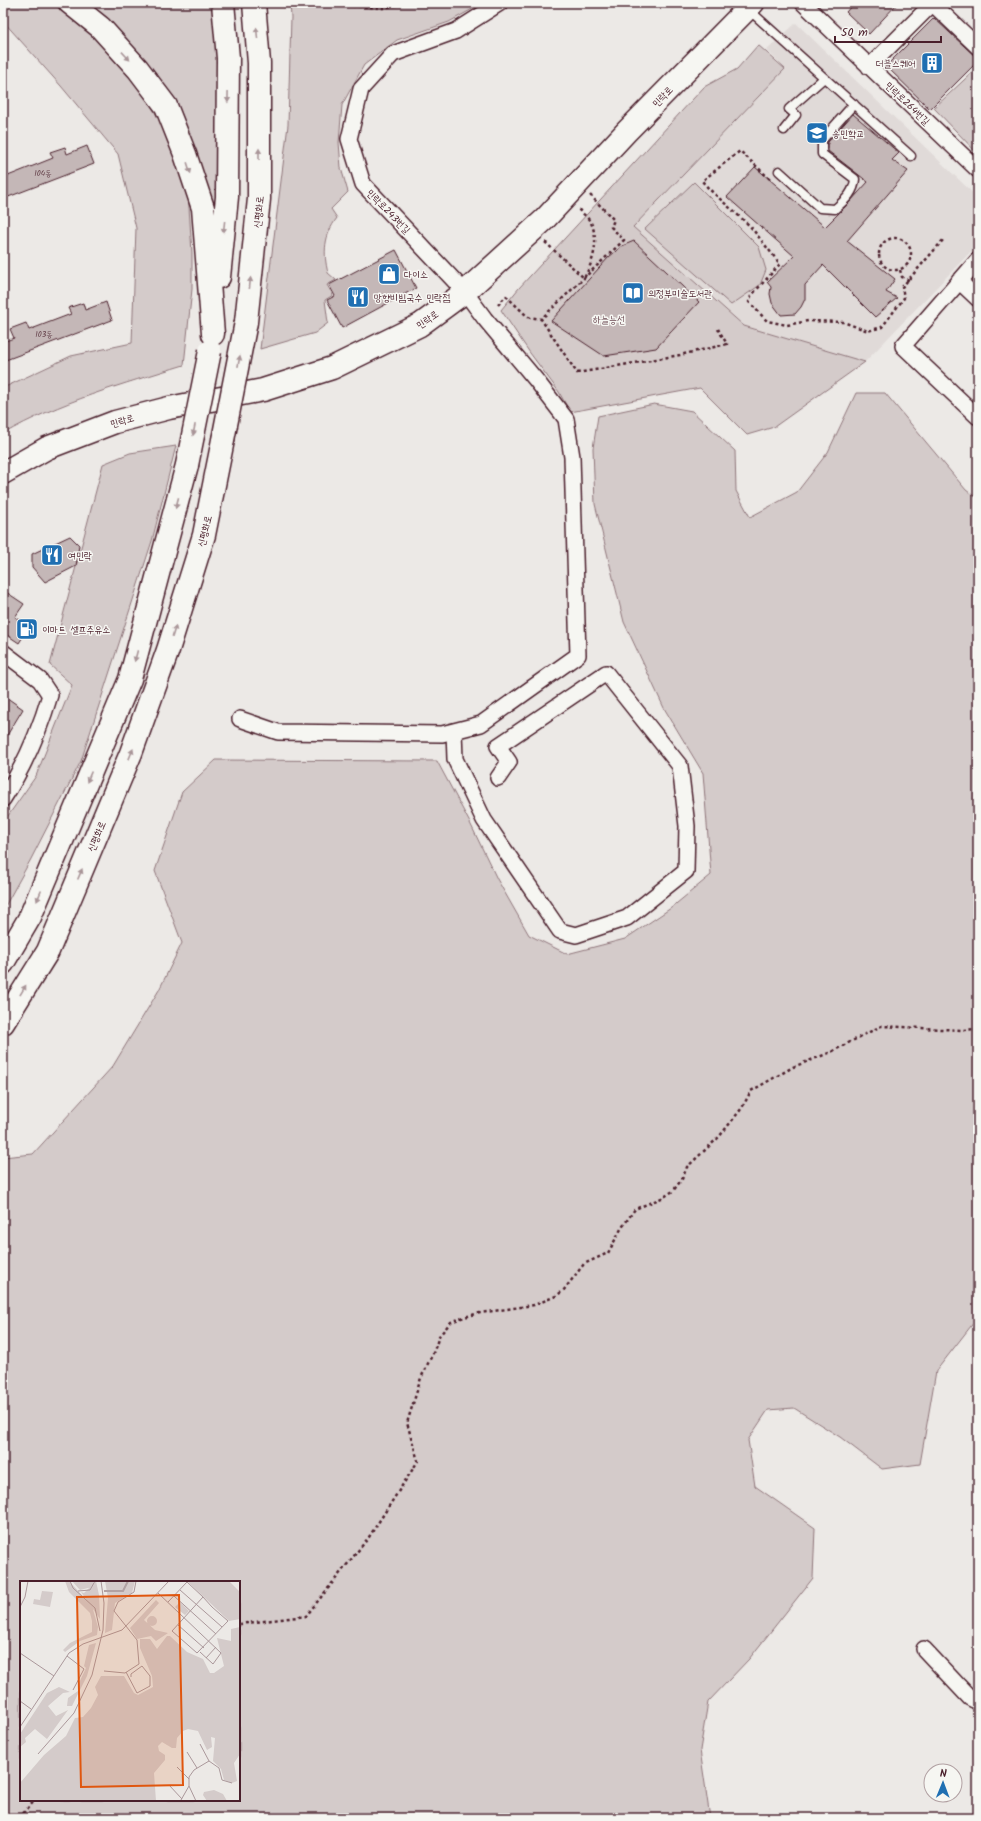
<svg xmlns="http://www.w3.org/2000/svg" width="981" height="1821" viewBox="0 0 981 1821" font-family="Kalam,'Poor Story',sans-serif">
	<rect width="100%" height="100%" fill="#ece9e6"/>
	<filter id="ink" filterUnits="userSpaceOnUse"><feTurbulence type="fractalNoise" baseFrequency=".025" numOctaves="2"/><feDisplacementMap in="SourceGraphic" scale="8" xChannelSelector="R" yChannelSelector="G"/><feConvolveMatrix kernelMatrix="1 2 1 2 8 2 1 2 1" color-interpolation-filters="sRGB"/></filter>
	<g filter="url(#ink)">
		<path fill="#e0dad8" d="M796,23l182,175v46l-113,118 -121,-36 -111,-99 152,-158 -18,-19z"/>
		<path fill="#d4cbca" stroke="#8f757a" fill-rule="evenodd" d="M3,3h49l30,25 27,19 32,42 28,47 19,56 4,61v36l-8,76c-61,19 -125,37 -181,69v-46l68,-32 61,-13 4,-115 -18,-74 -57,-68 -58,-65z
			M87,3h127c5,72 3,144 1,216l-5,-5 -10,-50 -24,-57z
			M290,3h193l-34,19 -52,18 -33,25 -22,40 -3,37 2,26 7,24 -17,17 6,9c-13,17 -14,35 -9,55l8,7 -9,5 6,10 -8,5 3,23 -13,10 -55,16 28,-224 3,-108z
			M758,45l27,24 -152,158 111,99 121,36 -91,65 -27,8 -47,-47 -130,24 -11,-20 -29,-39 -29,-43 18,-22 185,-201 33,-18z
			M978,67v87l-44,-46z
			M694,182l65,65 7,23 -6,15 -29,20 -86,-76z
			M856,393h29l81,97 12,9v818l-42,54 -16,93 -38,5 -42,-32 -46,-29 -26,2 -20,30 7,46 60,42 -2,50 -64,81 -41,43 -8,48 10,68h-707v-661l30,-3 80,-88 46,-76 23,-47 -27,-72 27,-79 34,-32 221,1 33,62 27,56 32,56 38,19 58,-15 46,-31 40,-33 -8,-102 -39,-65 -40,-86 -29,-118 -2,-56 5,-32 56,-12 38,7 43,40 1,40 14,26 47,-25 31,-40zM21,1582h218v218h-218z
			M176,446l-24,95 -71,220 -50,98 -28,51v-87l33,-47 36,-91 -22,-20 53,-201 27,-11z"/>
		<path fill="#c4b7b7" stroke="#4a1f2b" d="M854,3h44l-29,31 -23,-22z
			M934,18l44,41v2l-48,48 -44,-43z
			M853,114l46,39 -7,7 16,11 -61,70 48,38 -9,13 11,6 -22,19 -52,-52 -18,20v14l-4,8 -6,7 -14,1 -9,-12 -2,-9 1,-7 -4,-5 27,-26 -67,-59 28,-30 70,60 24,-24 19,-21 -40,-31v-9z
			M87,146l7,18 -91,35v-21l50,-20 -3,-6 15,-5 2,7z
			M634,241l65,61 -43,46 -52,8 -53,-35 58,-64 13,-11z
			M396,250l20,38 -74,40 -15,-28 8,-4 -6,-11z
			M106,302l6,18 -109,41v-19l11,-4 -4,-9 16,-6 3,7 42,-16 -3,-6 15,-5 2,7z
			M70,536l9,9 -3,21 -31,16 -13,-15v-13z
			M3,590l21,14 -9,13 15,9 -11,17 -15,-10 -1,2z
			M3,695l20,14 -20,33z"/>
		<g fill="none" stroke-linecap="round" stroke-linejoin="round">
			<g stroke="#4a1f2b" stroke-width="11">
				<path id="service" d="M748,9l163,147
					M784,130l12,-15 -7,-6 35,-31
					M779,171l41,37 15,1c10,-9 19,-16 20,-30l-33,-25v-14l32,-36"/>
			</g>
			<g stroke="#4a1f2b" stroke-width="18">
				<path id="minor" d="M803,3l175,167
					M932,3l46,44
					M869,67l64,-64
					M978,260l-75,86 75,71
					M959,281l19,18
					M3,652l37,28 10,15c-11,37 -26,72 -47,104
					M240,719l38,13 164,2 39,-10 97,-69 -6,-198 -6,-38 -30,-39 -51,-61 -20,-27 -102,-108 -14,-45 12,-50 32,-35 63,-23 44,-28
					M454,731l1,28 29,61 76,111 16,4 51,-17 59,-47 1,-45 -7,-60 -74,-93 -108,73 11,16 -11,16
					M924,1649l46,49 8,4"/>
			</g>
			<g stroke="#4a1f2b" stroke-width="25">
				<path id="secondary" d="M3,473l44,-25 68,-26 54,-14 94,-18 69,-22 88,-43 45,-33 79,-72 83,-89 126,-128"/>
			</g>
			<g stroke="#4a1f2b" stroke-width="25">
				<path id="trunk" d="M70,3l30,24 38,42 28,37 19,48 18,54 10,126
					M219,277l8,-80 1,-139 -5,-55
					M246,322l13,-123v-136l-5,-60
					M3,963l27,-46 100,-238 57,-214
					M3,1023l45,-72 83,-198 37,-103 36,-115 19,-95"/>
			</g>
			<path stroke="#4a1f2b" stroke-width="2.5" stroke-dasharray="3 3" stroke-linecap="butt" d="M316,3l67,5 24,-5
				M770,179l-30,-28 -38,30 7,8 41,37 30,38 -29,32 -2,6 18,19 20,4 21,-4 35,1 25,9 14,-4 22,-29 -2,-11 42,-48
				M590,195l24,25 -3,7 13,13 -83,79 36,54 103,-18 47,-11 -9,-15
				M879 254a16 16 0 1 1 32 0a16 16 0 1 1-32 0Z
				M545,242l39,36c9,-16 15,-35 8,-53 -2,-6 -10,-12 -15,-17
				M900,270l2,7 7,3
				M498,305l8,-9 22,21 13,2
				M239,1624l67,-8 63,-79 49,-76 -11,-38 14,-45 13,-27 5,-15 12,-14 13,-5 16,-4 54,-8 22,-9 7,-5 21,-27 24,-11 13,-24 14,-20 29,-12 9,-6 9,-12 5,-12 32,-30 23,-29 9,-17 42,-24 36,-14 52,-27 81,4 16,-1
				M19,1818l16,-18"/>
			<use href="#service" stroke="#f6f6f2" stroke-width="8"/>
			<use href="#minor" stroke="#f6f6f2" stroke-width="15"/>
			<use href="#secondary" stroke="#f6f6f2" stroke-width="22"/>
			<use href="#trunk" stroke="#f6f6f2" stroke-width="22"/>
			<g stroke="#4a1f2b" stroke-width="25" stroke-linecap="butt">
				<path id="trunk-bridge" d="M223,440l23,-118
					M187,465l23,-114"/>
			</g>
			<use href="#trunk-bridge" stroke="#f6f6f2" stroke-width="22"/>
		</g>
		<defs><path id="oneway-solid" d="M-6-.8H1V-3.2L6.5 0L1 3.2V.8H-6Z"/></defs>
		<g fill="#a99598">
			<use href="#oneway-solid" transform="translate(257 33) rotate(-95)"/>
			<use href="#oneway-solid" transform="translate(126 56) rotate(47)"/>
			<use href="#oneway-solid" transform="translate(228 97) rotate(91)"/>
			<use href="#oneway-solid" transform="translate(259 154) rotate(-90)"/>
			<use href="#oneway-solid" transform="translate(189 168) rotate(72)"/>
			<use href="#oneway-solid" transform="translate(224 227) rotate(96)"/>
			<use href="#oneway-solid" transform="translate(250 283) rotate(-84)"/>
			<use href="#oneway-solid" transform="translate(239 361) rotate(-79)"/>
			<use href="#oneway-solid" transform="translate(194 430) rotate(101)"/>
			<use href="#oneway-solid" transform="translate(177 503) rotate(105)"/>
			<use href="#oneway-solid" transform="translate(174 631) rotate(-73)"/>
			<use href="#oneway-solid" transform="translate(136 656) rotate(105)"/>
			<use href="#oneway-solid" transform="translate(131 754) rotate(-68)"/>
			<use href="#oneway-solid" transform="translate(89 777) rotate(113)"/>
			<use href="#oneway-solid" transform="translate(80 874) rotate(-67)"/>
			<use href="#oneway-solid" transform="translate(39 896) rotate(113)"/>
			<use href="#oneway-solid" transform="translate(23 990) rotate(-59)"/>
		</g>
	</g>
	<defs>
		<g id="building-square" transform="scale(1.15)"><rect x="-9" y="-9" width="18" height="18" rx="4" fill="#1f6fb2" stroke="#f6f6f2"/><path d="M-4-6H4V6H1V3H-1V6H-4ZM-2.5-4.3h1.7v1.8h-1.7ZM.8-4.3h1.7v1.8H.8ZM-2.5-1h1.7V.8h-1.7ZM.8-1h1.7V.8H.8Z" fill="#fff"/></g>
		<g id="school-square" transform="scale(1.15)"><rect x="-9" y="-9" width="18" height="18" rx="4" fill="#1f6fb2" stroke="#f6f6f2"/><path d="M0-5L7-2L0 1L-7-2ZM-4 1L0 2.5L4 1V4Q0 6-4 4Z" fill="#fff"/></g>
		<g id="shop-square" transform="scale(1.15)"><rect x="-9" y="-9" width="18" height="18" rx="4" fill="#1f6fb2" stroke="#f6f6f2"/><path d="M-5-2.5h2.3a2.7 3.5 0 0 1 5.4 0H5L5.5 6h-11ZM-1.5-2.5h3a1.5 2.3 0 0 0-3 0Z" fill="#fff"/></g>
		<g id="library-square" transform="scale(1.15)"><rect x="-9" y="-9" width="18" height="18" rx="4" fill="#1f6fb2" stroke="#f6f6f2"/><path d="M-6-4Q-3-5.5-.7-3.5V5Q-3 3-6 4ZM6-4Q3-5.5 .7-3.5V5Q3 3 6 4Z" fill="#fff"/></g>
		<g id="restaurant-square" transform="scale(1.15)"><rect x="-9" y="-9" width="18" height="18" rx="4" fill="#1f6fb2" stroke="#f6f6f2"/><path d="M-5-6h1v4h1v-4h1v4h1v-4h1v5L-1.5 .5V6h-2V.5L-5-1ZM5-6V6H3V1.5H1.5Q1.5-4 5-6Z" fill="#fff"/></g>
		<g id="fuel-square" transform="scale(1.15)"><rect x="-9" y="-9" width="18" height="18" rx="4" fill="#1f6fb2" stroke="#f6f6f2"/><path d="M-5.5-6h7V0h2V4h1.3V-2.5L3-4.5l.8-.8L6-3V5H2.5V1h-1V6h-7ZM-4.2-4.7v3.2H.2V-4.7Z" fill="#fff"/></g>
	</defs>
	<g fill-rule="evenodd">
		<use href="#building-square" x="932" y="63"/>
		<use href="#school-square" x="817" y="133"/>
		<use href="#shop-square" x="389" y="274"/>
		<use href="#library-square" x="633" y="293"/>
		<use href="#restaurant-square" x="358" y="297"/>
		<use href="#restaurant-square" x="52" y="555"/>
		<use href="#fuel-square" x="27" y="629"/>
	</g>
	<g text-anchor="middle" stroke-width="3" stroke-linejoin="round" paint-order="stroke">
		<g font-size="8" fill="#68454e">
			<text x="43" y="176">104동</text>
			<text x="44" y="337">103동</text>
		</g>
		<g font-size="10" fill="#4a1f2b" stroke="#f6f6f2" text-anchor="start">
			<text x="916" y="67" text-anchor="end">더블스퀘어</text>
			<text x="832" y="137">송민학교</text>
			<text x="404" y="278">다이소</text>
			<text x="648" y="297">의정부미술도서관</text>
			<text x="374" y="301">망향비빔국수 민락점</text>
			<text x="68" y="559">여민락</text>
			<text x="42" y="633">이마트 셀프주유소</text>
		</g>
		<g font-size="10" fill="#4a1f2b" stroke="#f6f6f2">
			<text transform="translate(662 96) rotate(-46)" y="4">민락로</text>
			<text transform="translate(908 103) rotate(44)" y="4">민락로264번길</text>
			<text transform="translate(389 211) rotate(46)" y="4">민락로243번길</text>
			<text transform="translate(258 212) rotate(-85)" y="4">신평화로</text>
			<text transform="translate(427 319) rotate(-34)" y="4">민락로</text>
			<text transform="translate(122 420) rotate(-16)" y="4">민락로</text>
			<text transform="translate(204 531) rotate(-76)" y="4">신평화로</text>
			<text transform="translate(96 836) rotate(-67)" y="4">신평화로</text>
		</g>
		<g font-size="10" fill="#6c4a53" stroke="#f6f6f2">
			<text x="609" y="323">하늘능선</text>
		</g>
	</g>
	<g transform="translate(20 1581)">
		<rect width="220" height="220" fill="#ece9e6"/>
		<path d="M45,0h4l23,25 6,21 -1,8 -17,6 -15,11 -2,-2 7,-7 22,-11v-11l-2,-8 -21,-21zM52,0h22l-2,6 -12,3zM76,0l3,14 1,24 -19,-27 3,1zM85,0h30l-3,12 -17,10 -3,27 -7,3 3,-35zM167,0l43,1 10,10v27l-11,2zM22,10l11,1 -3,15 -17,-3 1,-5 6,1zM136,19l3,3 -15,17 11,10 13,3 -12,8 -5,-5 -14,3 -7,-11zM160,21l9,9 -4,4 -10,-8zM127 40a5 5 0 1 1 10 0a5 5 0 1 1-10 0ZM220,46v127l-6,9 3,18 -5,2 -8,-3 -3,-11 -8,-8 2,-23 -4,-1 1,10 -5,3 -9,-19 -10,-2 -5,2 -6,7 -1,10h-4l-10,-6 -4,4 1,5 6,4v5l-11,13 2,28h-136v-18l24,-28 22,-19 9,-18 8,-1 8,-9 7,-13 -3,-8 6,-11h23l10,17 4,2 15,-8 -1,-11 -12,-28v-9h10l7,10 10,-13h3l17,16 16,7 7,14h4l10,-7 -7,-28 14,3v-12zM76,62l-9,33 -15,30h-5l1,-8 10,-7v-6l8,-17 -2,-2 5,-21zM39,106l11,5 -7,1 -15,13 8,10 12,-6 -21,29 -12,-10 -10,9 1,4 -6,5v-13l27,-41zM194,209l9,4 4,7h-20l-4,-6 1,-3z" fill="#d4cbca"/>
		<path fill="none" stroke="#b1a2a3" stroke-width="2" d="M84,10h19l5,-10"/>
		<path fill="none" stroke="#ab989b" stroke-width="1" d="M50,0l3,7 22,20 5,23M160,9l42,37M58,10l12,-1 5,-9M138,12l63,60 -8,11 -13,-12M154,15l42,38M148,21l19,-20 16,15 9,10 16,14 -31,32 -25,-22 31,-34M0,26l5,-10 3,-16M158,44l26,23M0,72l34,23M47,75l17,13 -11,21M186,77l10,-11M84,90l21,2 14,-9 -2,-24 -23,-29 4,-9 16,-10 2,-11M106,91l11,21 13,-7v-10l-8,-10 -11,8v3M0,120l11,8M0,146l49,-74 14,-9 39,-14 47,-49M180,163l9,17 10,7 3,12 10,3M167,171l10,16M18,173l36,-41 18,-38 11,-45 1,-27 -3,-22M157,186l12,12M149,204l13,14M161,219l8,-14M176,220l-7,-15v-9l5,-7 15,-9"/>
		<path fill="#e0560e" fill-opacity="0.15" stroke="#e0560e" stroke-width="2" d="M159,14l4,190 -102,2 -4,-190z"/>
		<rect width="220" height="220" fill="none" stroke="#4a1f2b" stroke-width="2"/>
	</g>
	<rect width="981" height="1821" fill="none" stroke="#f6f6f2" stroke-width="16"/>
	<rect x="8" y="8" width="965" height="1805" fill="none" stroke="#4a1f2b" stroke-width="1.5" filter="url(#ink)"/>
	<g transform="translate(943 1783) rotate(1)"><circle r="19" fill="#f6f6f2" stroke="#b1a0a2"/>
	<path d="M0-3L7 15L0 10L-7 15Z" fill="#1f6fb2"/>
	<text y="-6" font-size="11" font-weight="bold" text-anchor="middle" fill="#4a1f2b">N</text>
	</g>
	<path d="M835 36v6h106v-6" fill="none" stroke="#4a1f2b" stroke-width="2"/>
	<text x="841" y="36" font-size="12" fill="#4a1f2b" stroke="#f6f6f2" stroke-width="3" paint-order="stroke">50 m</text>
</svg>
